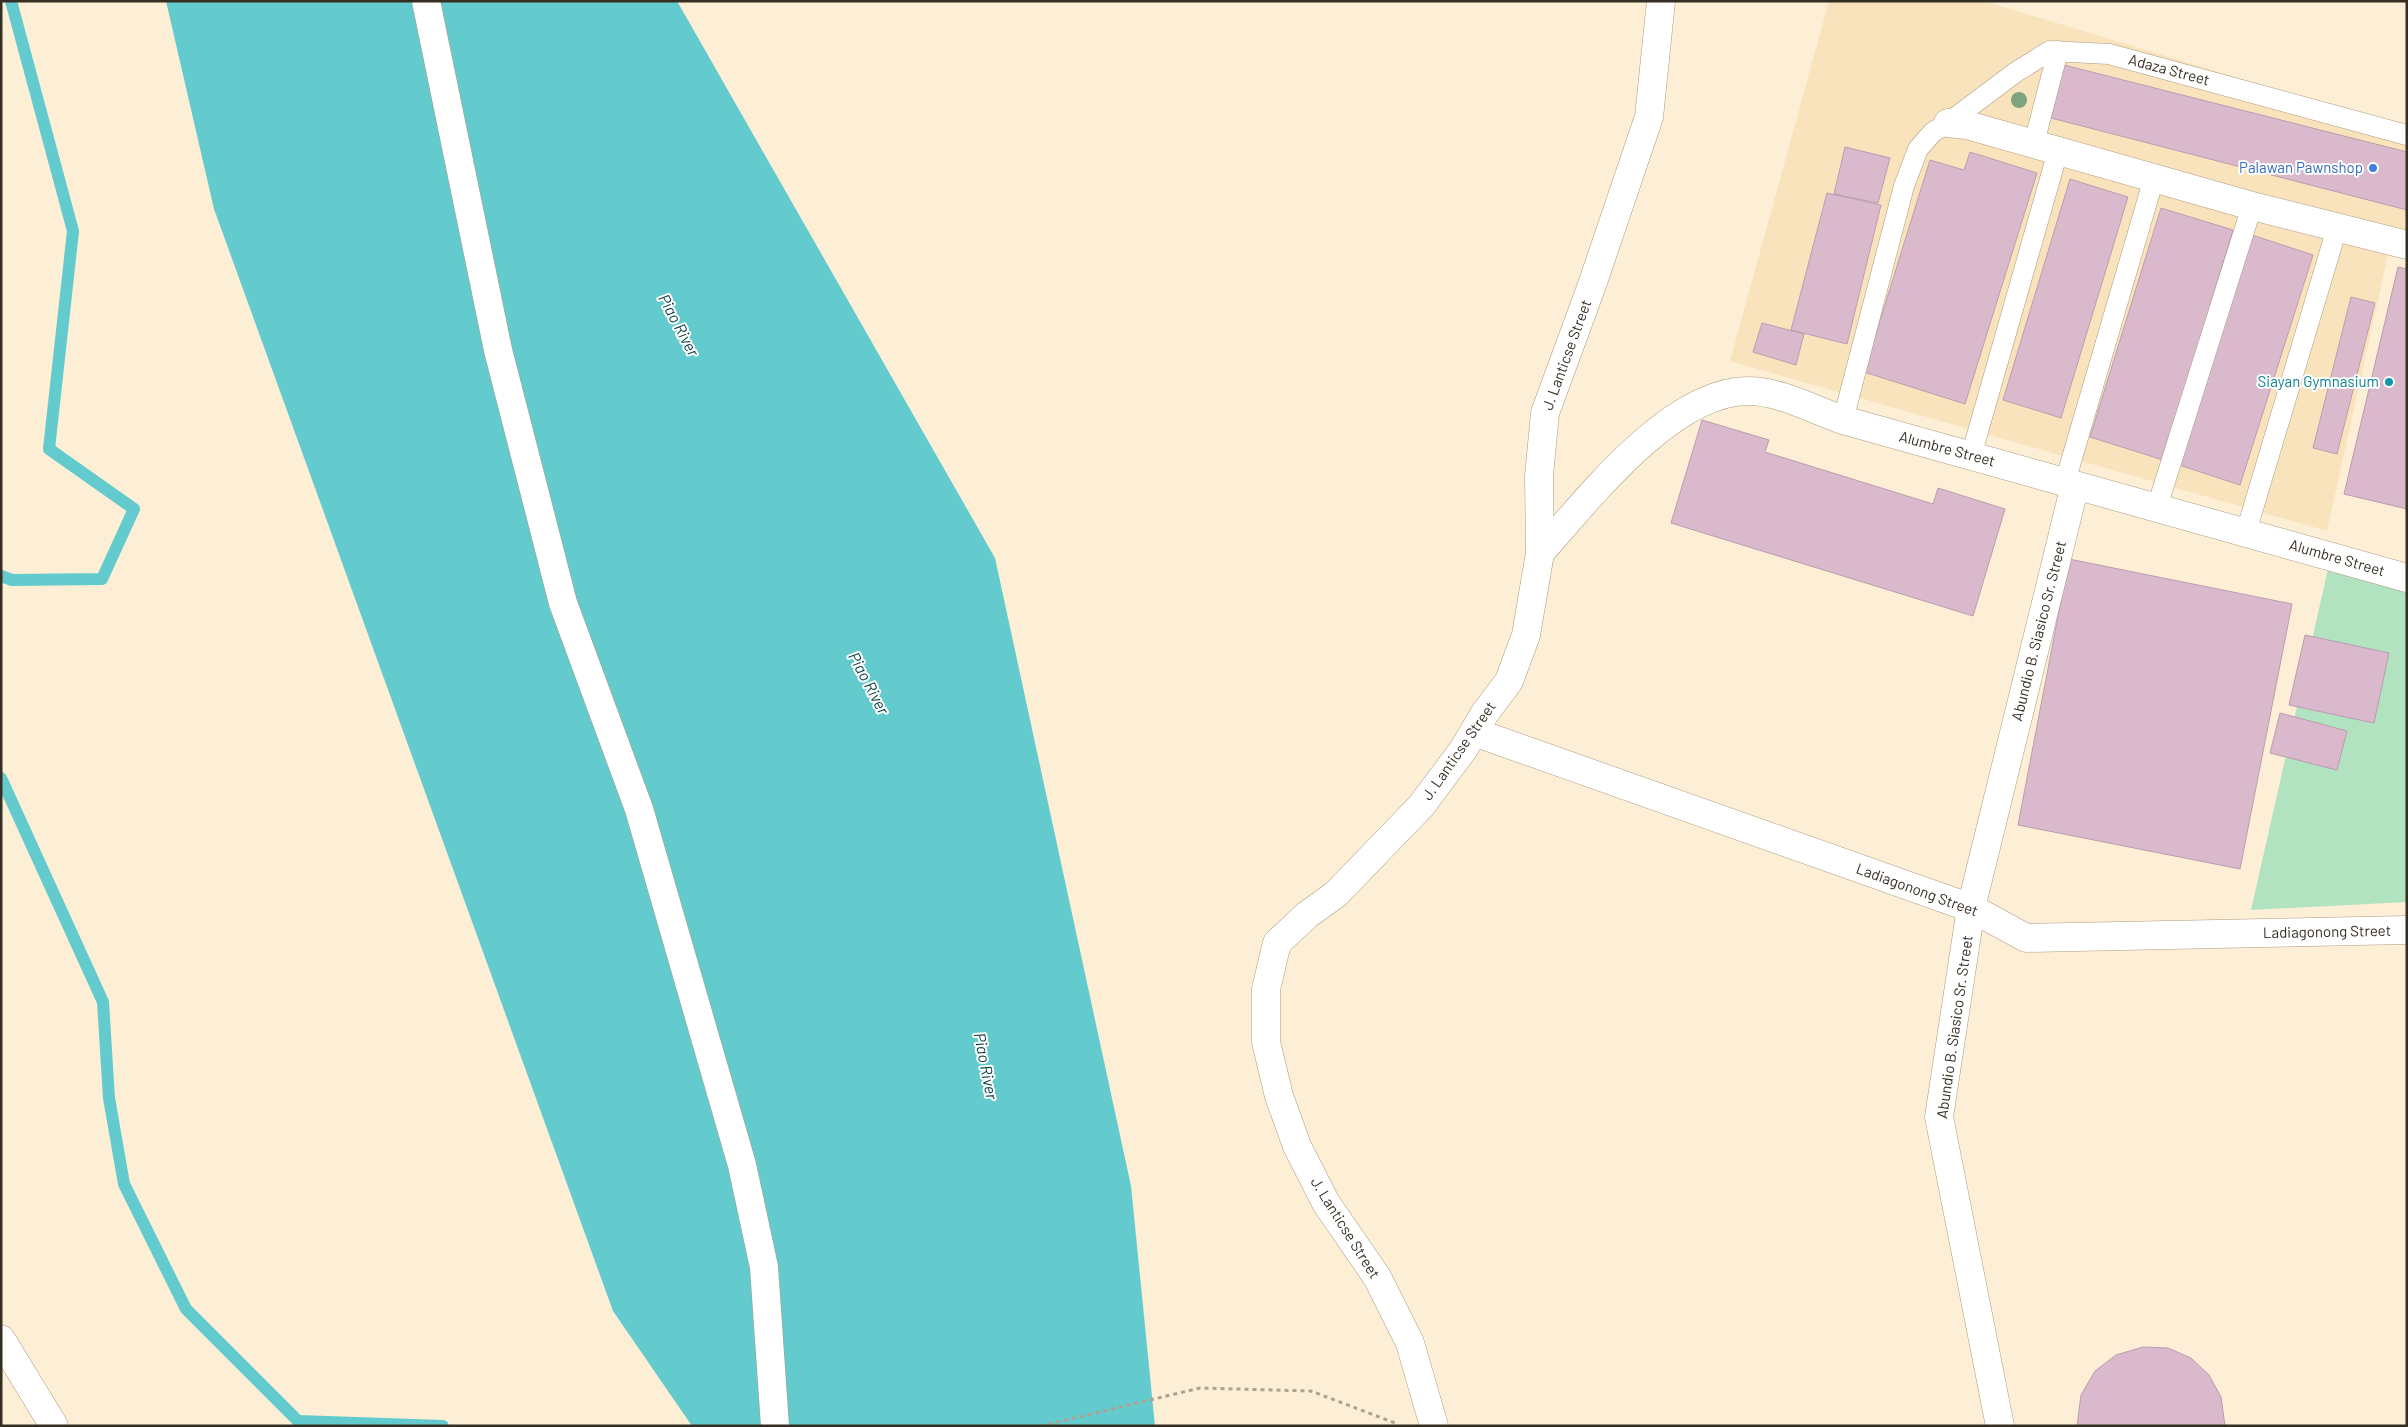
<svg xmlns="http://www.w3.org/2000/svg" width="2408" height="1427" viewBox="0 0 2408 1427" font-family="Barlow,sans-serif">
	<rect width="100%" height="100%" fill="#fdeed6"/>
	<path fill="#f9e3bd" d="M1829,1h155l423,128v117l-18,4 -62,281 -597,-170z"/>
	<path fill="#b1e3c1" d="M2328,569l79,22v311l-156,8z"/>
	<path fill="#63cbce" d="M166,1h511l318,557 136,628 24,240h-463l-79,-115 -399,-1102z"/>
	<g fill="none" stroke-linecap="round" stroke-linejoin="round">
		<path stroke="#63cbce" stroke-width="12" d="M1,576l11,4 90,-1 32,-70 -85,-60 24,-218 -62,-230
			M1,778l102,224 6,96 15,86 62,125 112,112 145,5"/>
	</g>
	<path fill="#dab9cc" stroke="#bc9cae" d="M2064,65l343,87v58l-356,-92z
		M1845,147l45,11 -12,45 -44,-9z
		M1970,152l67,21 -72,231 -101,-32 66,-212 34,10z
		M2070,179l58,18 -67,221 -58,-18z
		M1827,193l54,12 -34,139 -56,-14z
		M2161,208l72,22 -70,230 -73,-23z
		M2252,235l61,20 -73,230 -61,-20z
		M2398,267l9,2v240l-63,-15z
		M2351,297l24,6 -38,151 -24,-6z
		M1762,323l42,11 -8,31 -43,-13z
		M1702,420l67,20 -4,12 168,52 5,-16 67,21 -32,107 -302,-93z
		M2069,559l223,45 -52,265 -222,-44z
		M2305,635l84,18 -15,70 -85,-18z
		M2280,713l67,18 -10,39 -67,-17z
		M2143,1347l25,1 23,10 18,17 12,22 4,29h-148l4,-31 14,-24 21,-16z"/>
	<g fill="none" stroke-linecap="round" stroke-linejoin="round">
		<g stroke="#ac9c7f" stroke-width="21">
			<path id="lane" d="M2034,143l24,-92
				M1843,420l61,-234 14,-37 15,-17 15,-9 68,-51 34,-21 59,3 298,81
				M1971,456l87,-305
				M2065,482l89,-304
				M2157,507l95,-301
				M2246,532l91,-304"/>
		</g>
		<g stroke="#ac9c7f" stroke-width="29">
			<path id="street" d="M426,1l72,349 65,253 76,206 103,356 22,102 11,159
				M1948,123l19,2 285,81 155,39
				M1540,553c48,-54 131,-162 208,-162 32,0 66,19 95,29l564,158
				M1474,732l497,176 55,30 381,-8
				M2000,1426l-61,-309 32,-209 104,-423"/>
		</g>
		<g stroke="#ac9c7f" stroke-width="29">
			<path id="secondary" d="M1,1339l53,87
				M1434,1426l-24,-83 -33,-66 -51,-74 -29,-57 -18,-50 -13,-54v-53l11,-46 30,-28 29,-21 85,-88 42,-56 22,-37 24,-32 17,-46 14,-82 -1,-77 6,-63 47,-128 57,-168 12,-116"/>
		</g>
		<path stroke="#aea28f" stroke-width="3" stroke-dasharray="4 4" stroke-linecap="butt" d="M1041,1426l159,-38 111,3 84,32"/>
		<use href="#lane" stroke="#fff" stroke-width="20"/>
		<use href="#street" stroke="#fff" stroke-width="28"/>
		<use href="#secondary" stroke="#fff" stroke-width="28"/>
	</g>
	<circle fill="#7ea381" cx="2019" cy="100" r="8"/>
	<circle fill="#3f7fe0" stroke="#fdfefd" stroke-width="2" cx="2373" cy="168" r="5"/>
	<circle fill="#0f9aa8" stroke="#fdfefd" stroke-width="2" cx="2389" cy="382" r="5"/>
	<g text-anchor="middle" stroke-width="4" stroke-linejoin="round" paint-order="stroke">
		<g font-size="15" fill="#352e23" stroke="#fdfefd">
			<text transform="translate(2169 70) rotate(15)" y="5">Adaza Street</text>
			<text transform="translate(1567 355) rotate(-70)" y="5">J. Lanticse Street</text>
			<text transform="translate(1947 449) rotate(15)" y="5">Alumbre Street</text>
			<text transform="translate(2337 558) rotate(16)" y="5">Alumbre Street</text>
			<text transform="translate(2039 631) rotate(-76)" y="5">Abundio B. Siasico Sr. Street</text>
			<text transform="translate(1459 751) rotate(-55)" y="5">J. Lanticse Street</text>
			<text transform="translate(1917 890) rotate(20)" y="5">Ladiagonong Street</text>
			<text transform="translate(2327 932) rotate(-1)" y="5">Ladiagonong Street</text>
			<text transform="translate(1955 1027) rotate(-82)" y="5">Abundio B. Siasico Sr. Street</text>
			<text transform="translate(1345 1228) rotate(58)" y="5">J. Lanticse Street</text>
		</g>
		<g font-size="15" fill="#366cbe" stroke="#fdfefd" text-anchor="end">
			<text x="2363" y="173">Palawan Pawnshop</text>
		</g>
		<g font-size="15" fill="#0d838f" stroke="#fdfefd" text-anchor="end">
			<text x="2379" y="387">Siayan Gymnasium</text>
		</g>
		<g font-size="16" font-style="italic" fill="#093c3d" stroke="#fdfefd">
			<text transform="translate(679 325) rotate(62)" y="6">Piao River</text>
			<text transform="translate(869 683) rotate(62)" y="6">Piao River</text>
			<text transform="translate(986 1066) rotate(79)" y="6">Piao River</text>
		</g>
	</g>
	<rect width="2408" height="1427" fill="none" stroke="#352e23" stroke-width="5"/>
</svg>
